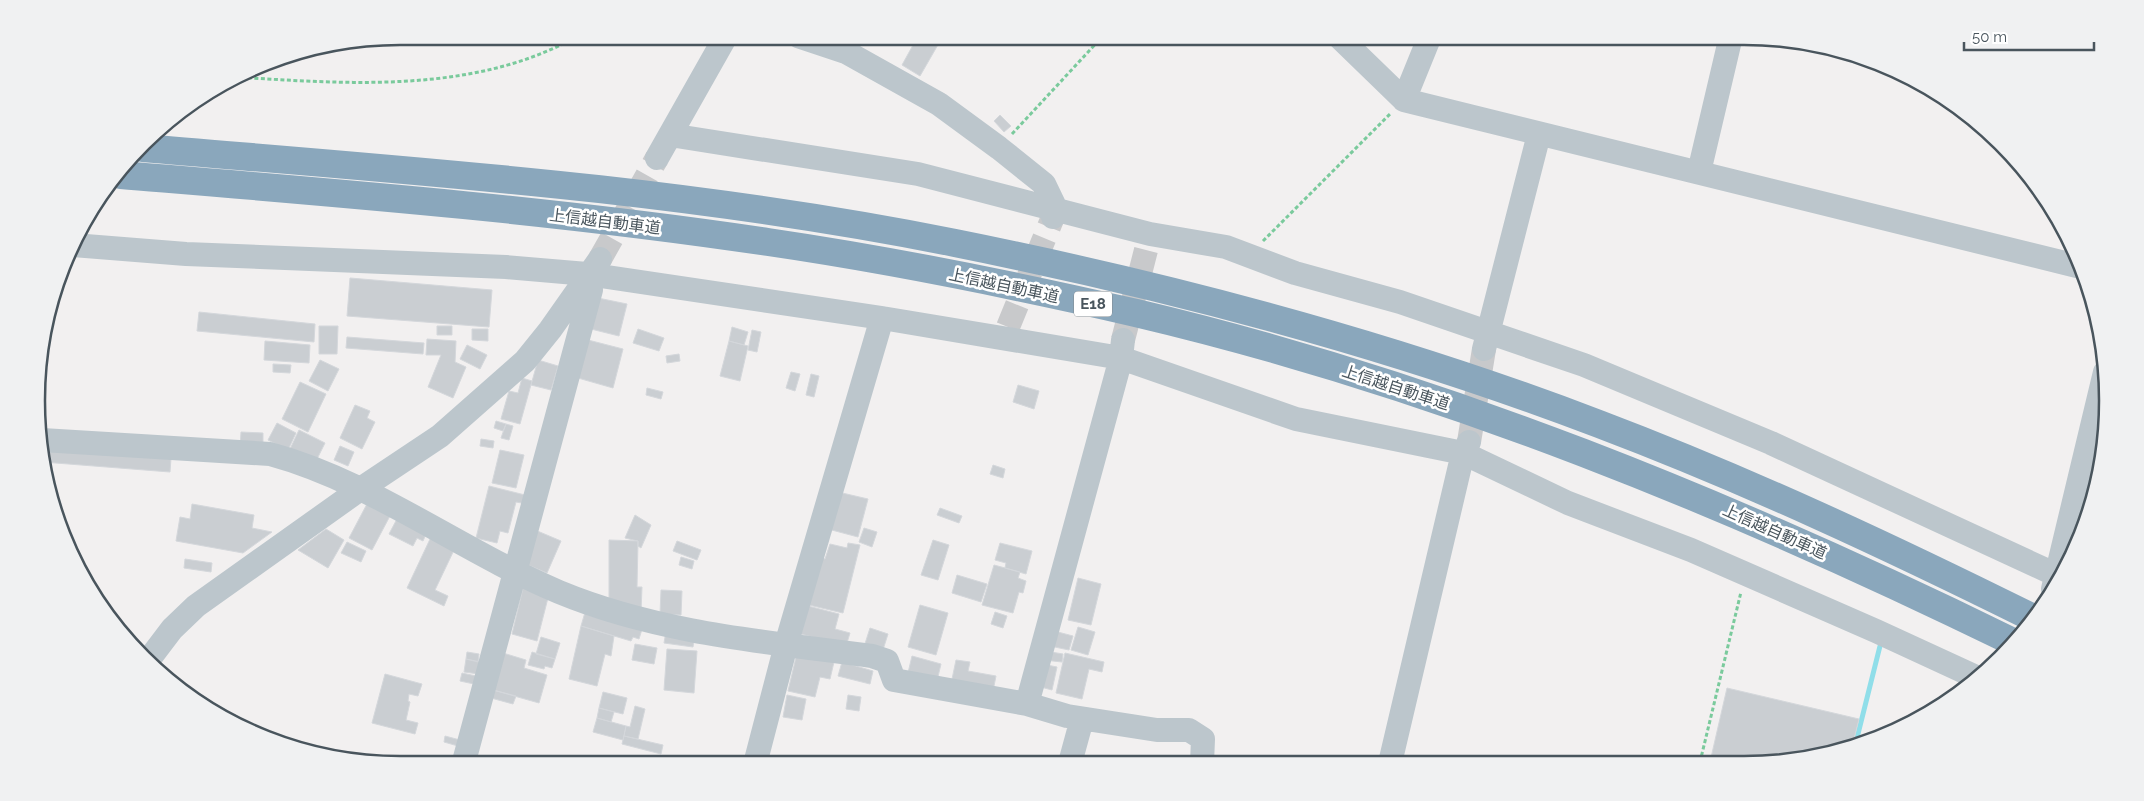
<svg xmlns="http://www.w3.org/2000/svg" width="2144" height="801" viewBox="0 0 2144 801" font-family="Raleway,'Noto Sans JP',sans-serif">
	<rect width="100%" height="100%" fill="#f2f0f0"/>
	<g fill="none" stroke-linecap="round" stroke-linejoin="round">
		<path stroke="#90dee9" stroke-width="5" d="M1856,742l24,-96"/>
	</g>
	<path fill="#caced2" stroke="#d4d7db" d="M918,36h25l-23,40 -18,-11z
		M1000,115l11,11 -7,6 -10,-11z
		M350,278l142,12 -3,37 -142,-11z
		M598,298l29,6 -8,32 -28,-7z
		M199,312l116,12 -1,18 -117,-11z
		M319,326h19l-1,28h-18z
		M437,326h15v9h-15z
		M732,327l16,5 -4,13 -15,-4z
		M472,329h16v12l-16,-1z
		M638,329l26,9 -5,13 -26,-8z
		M752,330l9,2 -4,20 -9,-2z
		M347,337l77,6 -1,11 -77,-6z
		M427,339l29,2 -1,21 11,5 -13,31 -25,-11 13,-32h-15z
		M588,340l35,9 -10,39 -35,-10z
		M265,341l45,4 -1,18 -45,-3z
		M729,341l19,5 -8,35 -20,-5z
		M467,345l20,10 -7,14 -20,-10z
		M679,354l1,7 -13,2 -1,-7z
		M320,360l19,9 -11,22 -19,-10z
		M538,360l20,6 -7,24 -20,-5z
		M273,364l18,1 -1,8 -17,-1z
		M791,372l9,2 -5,17 -9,-3z
		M811,374l8,2 -5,21 -8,-2z
		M522,378l10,3 -12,43 -19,-5 8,-28 9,2z
		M300,382l26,12 -18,38 -26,-13z
		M1018,385l21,6 -5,18 -21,-7z
		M647,388l16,4 -2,7 -15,-4z
		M355,405l15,6 -3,7 8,4 -13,27 -22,-11z
		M496,421l10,3 -3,7 -9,-3z
		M277,423l19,10 -8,17 -20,-10z
		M506,424l7,2 -4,14 -8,-2z
		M299,430l26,13 -9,18 -26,-12z
		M241,432l22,1v16l-23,-1z
		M481,439l13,2 -1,7 -13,-2z
		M340,446l14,6 -6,14 -14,-6z
		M43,448l128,10 -1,14 -127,-10z
		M500,450l24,5 -8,33 -24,-5z
		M993,465l12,4 -2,9 -13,-4z
		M489,486l40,10 -2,8 -11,-2 -8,31 -8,-2 -3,12 -21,-5z
		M838,492l30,7 -10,38 -30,-8z
		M368,502l23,12 -19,36 -23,-12z
		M192,504l62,11 -2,13 20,4 -29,21 -67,-12 4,-24 10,2z
		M940,508l22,8 -3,7 -22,-8z
		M635,515l16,10 -10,23 -3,-2v-5l-13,-3z
		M398,517l29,15 -4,9 -6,-3 -4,8 -24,-12z
		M864,528l13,4 -5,15 -13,-5z
		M326,529l18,11 -16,28 -30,-18z
		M535,530l26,11 -14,32 -26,-11z
		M431,537l24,11 -20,42 13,6 -4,10 -37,-18z
		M609,540l29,1 -1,46h5l-1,25 -32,-13z
		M933,540l16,5 -11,35 -17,-5z
		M677,541l24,9 -4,10 -24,-9z
		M347,542l19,9 -5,11 -20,-9z
		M848,543l12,2 -17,68 -34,-8 12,-47 4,1 5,-15 17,4z
		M1000,543l32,8 -6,23 -21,-6 1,-5 -11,-3z
		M681,557l13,4 -2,8 -13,-4z
		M185,559l27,4 -1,9 -27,-4z
		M994,565l26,7 -2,6 8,3 -3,12 -4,-1 -6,21 -31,-8z
		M957,575l30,9 -6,18 -29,-9z
		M1078,578l23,6 -10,41 -23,-5z
		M524,584l26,6 -13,51 -25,-7z
		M661,590l21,1 -1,24 -21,-1z
		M920,605l28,8 -12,42 -28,-8z
		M808,606l31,8 -4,15 15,4 -4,13 -45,-12z
		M586,609l57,17 -4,13 -6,-2 -2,4 -50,-15z
		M995,612l12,4 -4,12 -12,-4z
		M581,626l33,10 -3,20 -6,-2 -8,32 -28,-7z
		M1078,627l17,5 -7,23 -17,-5z
		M870,628l18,6 -7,22 -18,-6z
		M666,631l29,3 -2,13 -29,-4z
		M1054,631l19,5 -4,14 -19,-4z
		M541,637l19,6 -5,16 -19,-5z
		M635,644l22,4 -3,16 -22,-4z
		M667,649l30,2 -3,42 -30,-3z
		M1045,651l18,3 -1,8 -18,-2z
		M467,652l12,2 -1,8 -12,-3z
		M532,652l23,7 -3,9 -7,-2 -1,3 -16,-4z
		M503,653l23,7 -2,8 23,7 -8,28 -46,-13z
		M797,653l37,9 -4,17 -10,-2 -5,20 -27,-6z
		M1065,653l39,9 -2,10 -13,-3 -7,30 -26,-6z
		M912,656l29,8 -5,21 -29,-8z
		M466,659l15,3 -2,12 -15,-2z
		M956,660l14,2 -2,9 28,5 -3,15 -42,-7z
		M842,662l31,9 -3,13 -32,-8z
		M1042,664l15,3 -5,23 -15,-4z
		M462,673l14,3 -2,8 -14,-3z
		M385,674l37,10 -4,12 -9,-2 -1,7 2,1 -4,18 12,3 -3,11 -43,-11z
		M1727,688l132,31 -6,24 -62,19h-81z
		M493,690l23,6 -3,8 -22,-6z
		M603,692l24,6 -4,16 -24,-6z
		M787,695l19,4 -4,21 -19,-3z
		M848,695l13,2 -2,14 -13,-2z
		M635,706l10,3 -7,30 -14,-3 2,-10 4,1z
		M599,708l15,4 -3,10 -14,-4z
		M597,718l29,8 -3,14 -30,-8z
		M445,736l15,4 -2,6 -14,-4z
		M624,736l39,9 -2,9 -39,-10z"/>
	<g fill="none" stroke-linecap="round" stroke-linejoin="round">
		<path stroke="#c8c9cb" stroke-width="24" stroke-dasharray="24 12" stroke-linecap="butt" d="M600,259l57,-101
			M1008,327l45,-110
			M1123,340l23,-90
			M1469,442l15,-93"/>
		<path stroke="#7aca9c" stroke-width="3" stroke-dasharray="4 2.5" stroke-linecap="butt" d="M235,77c114,7 240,17 343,-41
			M1012,134l91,-98
			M1263,241l128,-128
			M1700,762l41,-170"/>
		<path stroke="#bcc6cc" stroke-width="24" d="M798,36l48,16 93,52 60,44 45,36 12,25 -3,8
			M1338,36l66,64 677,167
			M1404,100l26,-64
			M670,135l248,39 232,60 76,13 69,26 105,29 184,63 187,78 290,134
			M657,158l69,-122
			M1699,172l32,-136
			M73,245l113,9 320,13 81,7 295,44 239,40 175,61 167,34 105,50 123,47 185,81 102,47
			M1484,349l55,-215
			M42,440l228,14c103,28 191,97 289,138 99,41 207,50 313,64l15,5 7,19 133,24 40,12 90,14h32l14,9 -1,24
			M2053,589l52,-217
			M150,658l22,-29 24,-23 163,-116 81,-54 85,-75 25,-31 50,-71
			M1027,704l94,-346 2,-18
			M1070,763l12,-44
			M1390,763l73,-310 6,-11
			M755,764l31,-119 96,-327
			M463,765l128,-475 -4,-16"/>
		<path stroke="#8aa7bc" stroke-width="28" d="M143,148c272,23 544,41 812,95 219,44 435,101 644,181 148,56 291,123 432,193
			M121,175c216,18 433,35 647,67 123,18 246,43 368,71 305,72 595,191 875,328"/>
	</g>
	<g text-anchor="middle" stroke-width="5" stroke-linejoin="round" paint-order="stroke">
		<rect fill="#fff" stroke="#80888e" stroke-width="1" x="1074" y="291.5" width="38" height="25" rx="4"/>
		<g font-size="15" font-weight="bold" fill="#49555d">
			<text x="1093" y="309">E18</text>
		</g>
		<g font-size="16" fill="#49555d" stroke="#fff">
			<text transform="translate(605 221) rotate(7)" y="6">上信越自動車道</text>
			<text transform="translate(1004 285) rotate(12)" y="6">上信越自動車道</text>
			<text transform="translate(1396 387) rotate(18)" y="6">上信越自動車道</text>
			<text transform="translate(1775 531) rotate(24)" y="6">上信越自動車道</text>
		</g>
	</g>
	<path d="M0 0H2144V801H0ZM400 45H1744A355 355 0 0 1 2099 400V401A355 355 0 0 1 1744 756H400A355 355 0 0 1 45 401V400A355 355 0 0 1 400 45Z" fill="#f0f1f2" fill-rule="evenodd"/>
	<path fill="none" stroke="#49555d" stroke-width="2.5" d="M400 45H1744A355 355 0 0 1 2099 400V401A355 355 0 0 1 1744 756H400A355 355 0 0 1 45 401V400A355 355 0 0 1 400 45Z"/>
	<path d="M1964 42v8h130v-8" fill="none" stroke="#49555d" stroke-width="2.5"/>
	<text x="1972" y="42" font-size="15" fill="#49555d" stroke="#ffffff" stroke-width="4" paint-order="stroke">50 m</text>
</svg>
